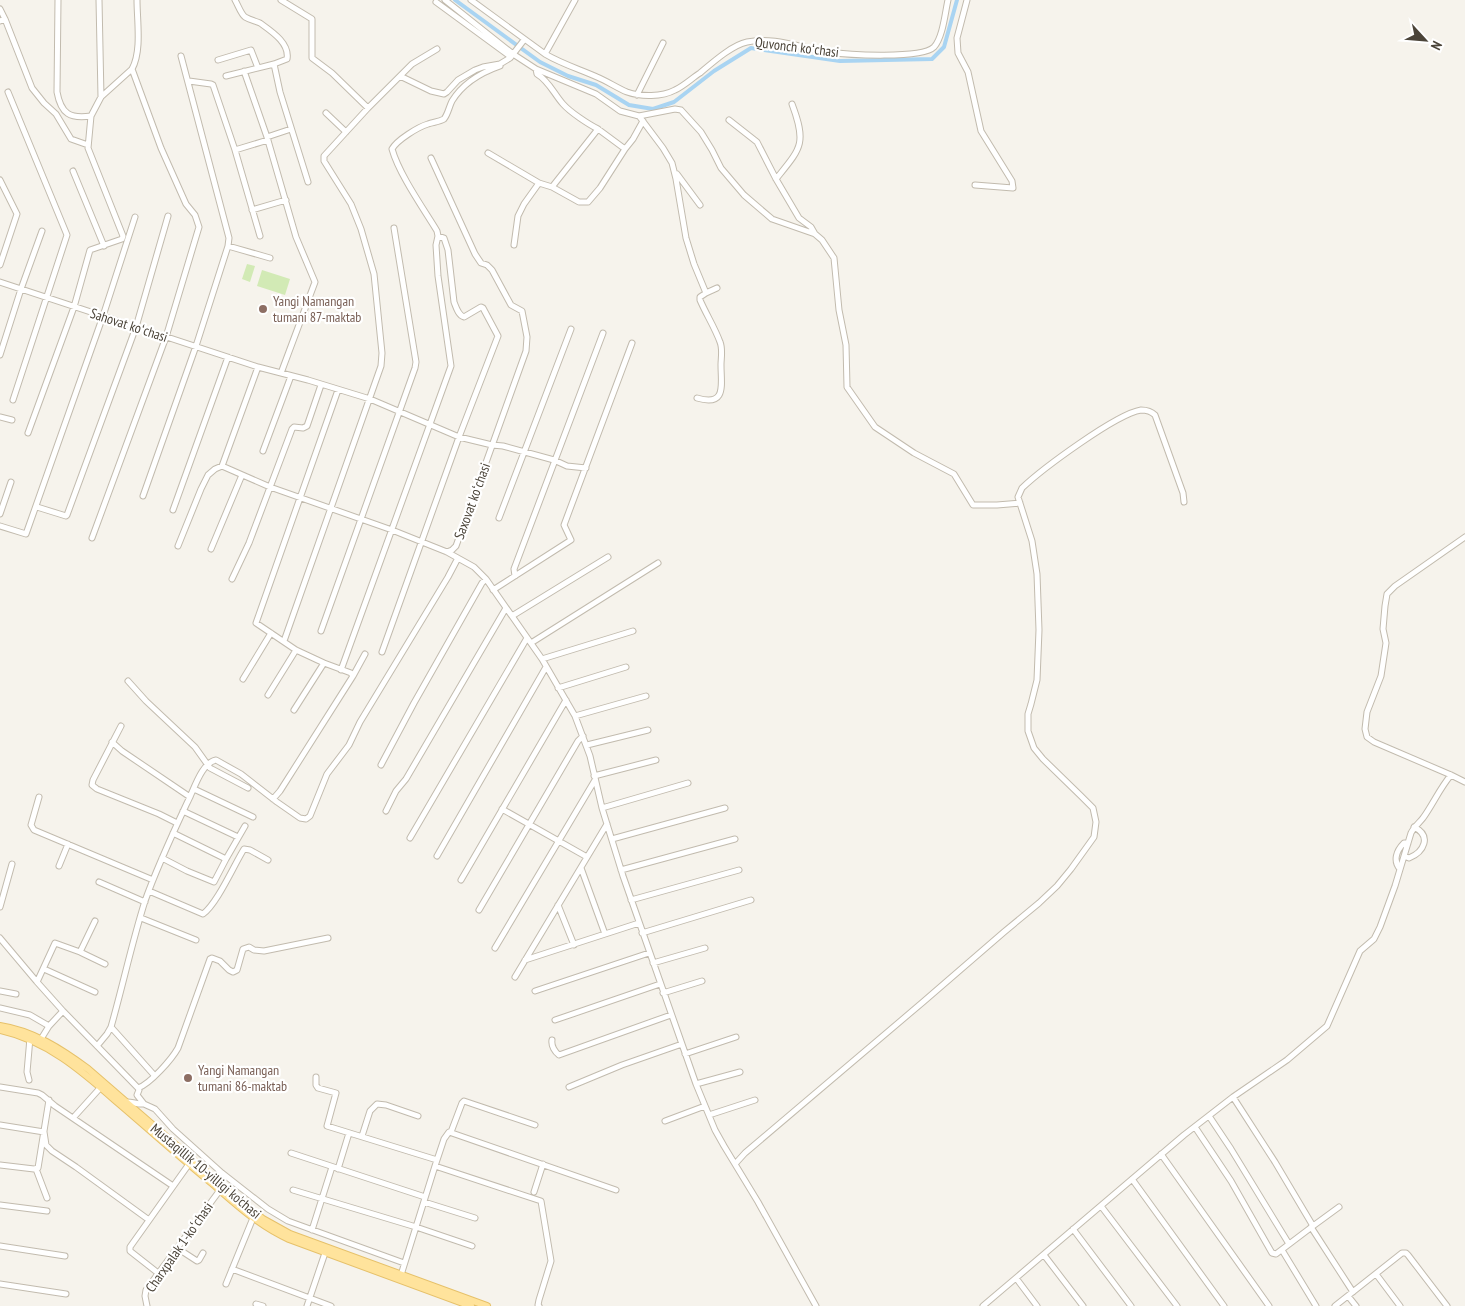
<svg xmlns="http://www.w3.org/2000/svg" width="1465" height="1306" viewBox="0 0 1465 1306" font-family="'PT Sans Narrow',sans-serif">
	<rect width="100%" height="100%" fill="#f6f3ec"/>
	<path fill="#d2eab5" d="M247,264l8,2 -5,16 -8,-3z
		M262,270l28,9 -5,16 -28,-9z"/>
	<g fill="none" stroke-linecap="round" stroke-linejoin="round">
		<path stroke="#a9d4f2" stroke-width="4" d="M455,0l85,62 28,14 28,9 33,20 24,4 21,-7 40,-31 37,-23 89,13 92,-2 12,-12 13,-47"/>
		<g stroke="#c2bbae" stroke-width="7">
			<path id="minor" d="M58,0l-1,92c4,22 13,27 34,24l10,-19 31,-28c10,-18 5,-48 5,-69
				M99,0l2,97
				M281,0l31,19v39l20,15 36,35
				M445,0l68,54 23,15 60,25 24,17 19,5 24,32 9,15 4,16 10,59 8,26 12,29 -6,4v3c6,14 15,28 20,42 3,7 1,16 1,23 0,20 6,42 -24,33
				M471,0l74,54c17,10 34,15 52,23 10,4 20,11 30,15 14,5 35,5 48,-2 9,-4 17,-12 25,-17 12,-10 32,-28 47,-31 28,-6 56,7 82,10 19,3 93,7 105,-5 9,-10 11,-34 14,-47
				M967,0l-10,38 1,15 10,19 13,59 31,50 1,7 -38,-3
				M436,2l75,55
				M0,9l5,10 -5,2
				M5,19l27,69 12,15 12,11 15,25 17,6
				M545,54l30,-54
				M218,60l33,-10 7,18
				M274,64l6,28 28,90
				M536,69l1,5c12,7 17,20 26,30 7,8 25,20 35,25
				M244,71l23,66 29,100 19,45 -34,91
				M226,76l48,-12 13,-5c3,-16 -16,-28 -27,-36 -5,-2 -10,-3 -15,-6 -4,-3 -7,-12 -10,-17
				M400,76l12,-12 25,-15
				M189,81l22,3 2,1 22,65 25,86
				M8,92l59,143 -54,165
				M637,95l26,-52
				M326,113l20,19
				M639,116l36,-7 6,1 20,22 11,18 9,18 23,27 28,24 43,15 7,6 12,18 5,52 7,35 1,42 28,40 39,26 40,21 19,31h24l23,-2
				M729,120l28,22 19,37 23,39 12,9 4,7
				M267,137l24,-8
				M235,150l33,-10
				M488,153l51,30
				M431,158l44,96 6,9 6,2 5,5 19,35 11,6 5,26 -1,14 -70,195 -4,4 -5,2
				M73,171l31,75
				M677,174l23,31
				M776,179c25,-31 31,-35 16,-75
				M0,180l17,34 -17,51
				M552,187l27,15h9l12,-14 25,-39
				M252,210l34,-10
				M514,245l4,-29 6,-12 15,-21 13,4 46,-58 27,20 8,-10 10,-18
				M228,246l42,12
				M0,282l258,85 50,13 62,19 89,38 33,8 11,1 51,14 13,6 19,2
				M706,293l11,-5
				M0,355l21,-66 21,-58
				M0,417l12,3
				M28,433l46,-126 16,-57 32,-11 1,-3 -35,-88 3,-32
				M263,451l28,-75
				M222,466l36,-99
				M143,496l53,-150 32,-100 1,-8 -48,-182
				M37,507l29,9 1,-1 69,-188 32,-111
				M173,510l55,-153
				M0,514l11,-32
				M499,518l72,-189
				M0,526l26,8 77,-218 32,-99
				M1465,537l-70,49 -8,8 -2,12 -2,23 3,14 -5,33 -14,36 -2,17 2,8 7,5 77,33 14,7
				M92,538l74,-201 33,-110 -4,-12 -9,-11 -25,-56 -29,-79
				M178,546l23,-57 7,-14 7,-6 7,-3 48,21 122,43 55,22 27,15 12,12 56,80 33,57 15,40 12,52 21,68 73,208 19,46 9,16 34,56 58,104
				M211,549l31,-74
				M515,576l-1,-7 89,-236
				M232,579l17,-36 43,-114 2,-2 9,1 4,-2 14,-41
				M493,590l78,-50 -7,-15 68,-182
				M512,616l96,-59
				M321,631l94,-263 1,-6 -22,-134
				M284,641l97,-275 1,-13 -8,-79 -13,-45 -10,-25 -27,-43v-5l44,-48 32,-32 31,15 13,3 3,-2 11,-12 17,-10 8,-3 17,-3 10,-6 14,-18
				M531,643l127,-80
				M382,652l77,-215 39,-101 -15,-28 -2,-1 -17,10c-6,-2 -8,-10 -10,-15l-6,-52 -4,-12 -6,-2
				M542,659l91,-28
				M341,670l110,-304 -13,-90 -2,-31 2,-9 -1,-5c-14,-23 -38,-57 -45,-82 5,-9 26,-22 36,-25 5,-2 11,-2 16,-5 4,-5 5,-12 8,-18 11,-18 28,-28 48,-35
				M353,676l12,-22
				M243,679l28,-46
				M128,681l18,20 49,46 15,21 38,20
				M558,688l68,-21
				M268,695l28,-45
				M294,710l30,-47
				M575,716l71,-20
				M121,726l-28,54 -1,5 5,4 62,25 18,9
				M112,742l10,9 68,46
				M587,745l61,-15
				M381,765l33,-62 68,-120 4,-4
				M594,776l62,-16
				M194,789l59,28
				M39,797l-8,28 3,5 119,50
				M273,799l7,-8 73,-115 -2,-3 -27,-10 -28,-13 -40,-27 82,-233
				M602,808l86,-25
				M502,809l85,48
				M183,811l55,26
				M386,811l10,-20 10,-12 100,-171
				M173,833l53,26 19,-33
				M410,838l117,-200
				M612,839l113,-31
				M437,856l109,-189
				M1404,856l5,2c15,-6 23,-22 5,-31
				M162,858l25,13 27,11 12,-23
				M59,866l9,-22
				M581,868l24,66
				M1400,869c-7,-8 -4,-18 4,-26h4
				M621,870l114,-31
				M461,880l105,-180
				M99,882l46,20
				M149,891l54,23c14,-10 31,-49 41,-65l6,1 18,10
				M631,900l108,-30
				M558,905l16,40
				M0,907l12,-43
				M479,910l99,-169 5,-5
				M141,918l55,22
				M642,933l109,-33
				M0,938l37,44 26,29 75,77
				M495,948l100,-168
				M80,952l15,-31
				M525,960l114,-37
				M653,963l52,-15
				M44,969l51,23
				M515,977l92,-153
				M37,982l18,-39 25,9 25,12
				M0,991l16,3
				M535,991l114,-38
				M663,993l39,-12
				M0,1008l30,7 19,11
				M555,1020l105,-36
				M111,1027l43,48
				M41,1039l8,-13 14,-15
				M552,1040c-1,6 3,12 7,15l112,-40
				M97,1046l10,-12 4,-7c12,-42 21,-85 34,-126 12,-34 27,-66 42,-98 7,-13 14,-40 29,-43l25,14 36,28 23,16 6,1 4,-3 17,-42 22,-29 11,-23 88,-145 10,-19
				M685,1054l51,-17
				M316,1077v8l2,3 18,5 -9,33 110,34
				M29,1080l-2,-8 3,-34
				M696,1084l44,-12
				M0,1087l38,6 4,2 13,11 118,80
				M569,1087l53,-22 60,-21
				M138,1088l1,2 -2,5 7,9 11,5 18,20 49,44 46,36 20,12 116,42
				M138,1088c12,-4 34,-29 40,-40l32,-89 2,-1 8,3 9,9 4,2 4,-2 6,-21 6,-2 5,3 10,1 64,-13
				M125,1102c7,-1 12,3 19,2
				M709,1115l46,-15
				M1209,1116l22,33 58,95
				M73,1118l28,-31
				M665,1121l40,-15
				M0,1125l44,7 2,13 6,6 24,16 73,53
				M1195,1127l36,54 41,72 4,1 37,-28 -38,-64 -42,-65
				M451,1132l11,-29 2,-2 71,24
				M362,1136l8,-25 7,-7 9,1 32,11
				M291,1153l134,44
				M1161,1154l108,152
				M735,1164l10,-11 178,-151 81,-70 35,-29 18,-17 14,-17 23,-32 2,-15 -3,-14 -12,-12 -38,-37 -9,-11 -6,-17v-17l3,-10 6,-24 2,-50 -2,-56 -5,-33 -14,-44 4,-9c20,-19 94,-74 119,-78 6,0 10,1 14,5l28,78 1,9
				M0,1165l34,4 4,-1 11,-68
				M435,1166l106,35 10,60 -12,39 -1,5 1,1
				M36,1169l11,29
				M338,1169l11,-36
				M1132,1179l92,127
				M293,1190l123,37 56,19
				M534,1192l9,-28
				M424,1202l51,16
				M0,1205l47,6
				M1101,1206l76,100
				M1313,1226l26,-19
				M1311,1227l42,65
				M1073,1229l58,77
				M312,1230l20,-63
				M0,1246l65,10
				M177,1248l20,13 2,-1 4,-7
				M1282,1250l34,56
				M1044,1255l39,51
				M232,1269l99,37
				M158,1273l-28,-22v-4l59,-83
				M1376,1274l24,32
				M401,1275l34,-109 9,-27 5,-7 167,58
				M1016,1278l21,28
				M0,1284l66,10
				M226,1284l27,-66
				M1348,1296l8,10
				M256,1304l7,2
				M147,1306l-2,-10 1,-6 74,-100
				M307,1306l18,-53
				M983,1306l201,-171 49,-38 54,-37 40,-34 33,-75 14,-12 6,-12 15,-41 16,-53c3,-6 8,-10 12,-15 10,-14 17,-30 28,-43
				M1335,1306l67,-53h4l2,2 39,51"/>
		</g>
		<g stroke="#e6c16a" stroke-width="8">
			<path id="major" d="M0,1026c33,5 61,23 88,43l150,130 25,20 27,15 197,72
				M0,1030c46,10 81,40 115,70 33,28 65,57 98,84 24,21 47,42 76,55l182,67"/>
		</g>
		<use href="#minor" stroke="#fff" stroke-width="5"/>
		<use href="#major" stroke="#ffe39c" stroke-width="6"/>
	</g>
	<g fill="#8d6e63" stroke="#fff" stroke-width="2">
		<circle cx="263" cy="309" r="5"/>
		<circle cx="188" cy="1078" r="5"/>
	</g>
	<g text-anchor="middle" stroke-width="4.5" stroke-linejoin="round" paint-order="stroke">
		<g font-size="14" fill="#4b4439" stroke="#fff">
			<text transform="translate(797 47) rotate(7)" y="5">Quvonch koʻchasi</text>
			<text transform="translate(129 325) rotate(18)" y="5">Sahovat koʻchasi</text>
			<text transform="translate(472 501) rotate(-70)" y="5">Saxovat koʻchasi</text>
			<text transform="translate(206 1171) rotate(40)" y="5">Mustaqillik 10-yilligi ko'chasi</text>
			<text transform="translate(179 1247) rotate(-55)" y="5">Charxpalak 1-koʻchasi</text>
		</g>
		<g font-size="14" fill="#785e54" stroke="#fff" text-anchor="start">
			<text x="273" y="306">Yangi Namangan<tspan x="273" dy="16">tumani 87-maktab</tspan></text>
			<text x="198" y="1075">Yangi Namangan<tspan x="198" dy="16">tumani 86-maktab</tspan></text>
		</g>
	</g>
	<g transform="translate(1425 40) rotate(116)" stroke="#ffffff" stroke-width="4" paint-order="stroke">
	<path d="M0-4L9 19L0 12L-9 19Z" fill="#4b4439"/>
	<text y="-8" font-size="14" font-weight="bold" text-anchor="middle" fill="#4b4439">N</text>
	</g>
</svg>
